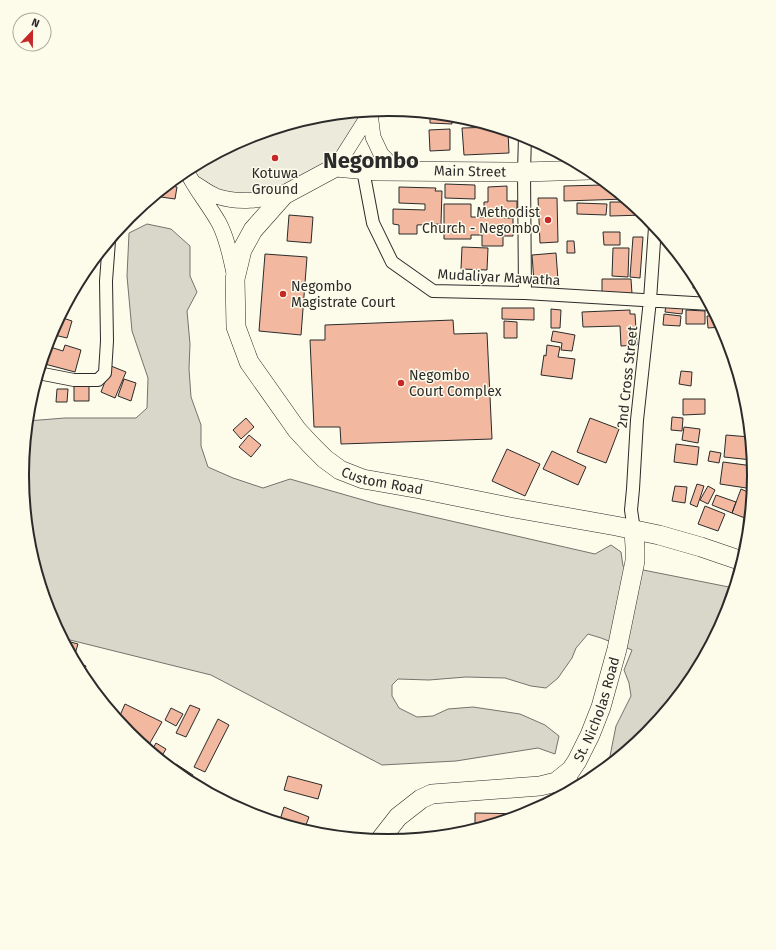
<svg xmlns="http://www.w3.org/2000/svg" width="776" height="950" viewBox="0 0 776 950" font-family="'Fira Sans',sans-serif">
	<rect width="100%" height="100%" fill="#fdfbea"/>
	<path fill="#ecebdb" stroke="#74746e" d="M371,111l-35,56 -52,28 -48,5 -50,-30 62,-33 69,-21z"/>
	<path fill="#d8d7c9" stroke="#74746e" d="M147,224l24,5 19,17v30l7,16 -10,19 3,33 -1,25 2,28 10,28v21l7,21 25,11 30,10 27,-9 87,25 218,50 16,-9 10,7 2,14 111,22 -8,27 -34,64 -45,55 -39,32 8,-40 15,-30 -2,-13 -5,-13 8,-20 -31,-12 -13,-4 -12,14 -4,10 -14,20 -12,10 -15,-2 -26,-8 -39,-1 -37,3 -31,-1 -6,6v11l7,12 18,9 16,-1 15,-7 25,-2 47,7 25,11 14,11 -4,18 -17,-6 -82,13 -74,4 -171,-90 -149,-37 -12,-23 -21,-69 -7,-71 5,-54 38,-3h71l11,-10 1,-30 -16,-47 -5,-55 2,-43z"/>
	<path fill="#f2b8a0" stroke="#2b2b2b" d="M430,113l22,2v9l-22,-1z
		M495,127l13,4 1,22 -45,2 -2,-27z
		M450,129v21l-20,1 -1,-21z
		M603,182h2l21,17 -62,2v-15l39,-1z
		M445,184l30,1v14l-30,-1z
		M167,185l10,2 -2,12 -21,-3z
		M507,186v15h10v15h-13v2h9v18h-10v10h-21v-11h-11v4h-27v-35h27v13h13v-15h4v-15z
		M399,187l37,1 -1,3h7l-1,33 -24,1v9h-18v-9l-6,-1v-15l32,1v-6l-26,-1z
		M538,198h19l1,44 -18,1z
		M610,202h19l16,13 -35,1z
		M577,203l30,1 -1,11 -29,-1z
		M289,215l24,2 -2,26 -24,-2z
		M603,232h17v13h-16z
		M633,237h10l-3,41 -10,-1z
		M567,241h7l1,12h-8z
		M462,247l26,1 -1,22 -26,-1z
		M613,248h16l-1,29 -16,-1z
		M556,253l2,27 -24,2 -2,-27z
		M265,254l42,3 -6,78 -42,-4z
		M694,274l7,15 -8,-1z
		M602,279h29l1,15h-30z
		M666,305l17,2 -1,7 -17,-2z
		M64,308h2l-3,10 9,3 -5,17 -17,-4z
		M502,308h32v12l-32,-1z
		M551,309l10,1 -1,18h-9z
		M630,310v4h5l2,31 -16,1 -1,-20 -37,1 -1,-15z
		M686,310l19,1v13h-19z
		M664,314l17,2 -1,10 -17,-1z
		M707,316h9l6,11 -14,1z
		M453,320l1,14 33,-1 5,106 -151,5 -1,-17h-26l-4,-87h15v-15z
		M504,321l13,1v16h-13z
		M553,331l22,4 -3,16 -11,-1 1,-7 -11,-2z
		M724,334h1l1,1 5,14h-7z
		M65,345l16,5 -6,22 -34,-9 6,-17 16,5z
		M547,345l13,2 -2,10 17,2 -3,20 -31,-4 3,-20 2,1z
		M111,366l15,6 -11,26 -14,-6z
		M681,371l11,1 -1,14 -12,-2z
		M124,379l12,4 -5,18 -13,-5z
		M74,382h15v19h-15z
		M57,389h11l-1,13h-11z
		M683,399h22v15l-22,1z
		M672,417l11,1 -1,13 -11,-1z
		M246,418l8,9 -13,12 -8,-9z
		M590,418l29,11 -13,34 -29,-11z
		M684,427l16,2 -2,14 -16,-3z
		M249,435l12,10 -10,12 -12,-10z
		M726,435l24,2 2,23 -28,-3z
		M676,444l23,3 -2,18 -23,-3z
		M507,449l33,15 -15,32 -33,-15z
		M552,451l34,16 -8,18 -35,-16z
		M710,451l11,2 -2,10 -11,-2z
		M723,462l30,4 1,9 -1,14 -33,-5z
		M697,484l7,2 -7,21 -7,-3z
		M675,486l12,1 -2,16 -13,-2z
		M708,486l7,4 -7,14 -8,-4z
		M741,489l11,5 -2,26 -18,-7z
		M716,495l20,7 -4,11 -20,-8z
		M705,506l20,8 -7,17 -20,-7z
		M67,641l11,3 -3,10 -5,-1 -4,-8z
		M75,662l11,4 -4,10z
		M125,704l37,18 -15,26 -18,-14 -11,-14z
		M190,705l10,4 -14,28 -10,-4z
		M171,708l12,6 -7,12 -11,-6z
		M218,719l11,6 -24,47 -11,-5z
		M156,743l10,6 -6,10 -9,-7z
		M176,764l17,11 -4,7 -5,-3 -12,-10z
		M288,776l34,9 -4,14 -34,-9z
		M193,778l9,5 -2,4 -10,-5z
		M206,787l18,12v1l-20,-10z
		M284,807l25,10 -5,13 -25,-7z
		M262,813l10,7 -13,-4z
		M475,813l52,1 -52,15z
		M319,828l12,7 -16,-1z"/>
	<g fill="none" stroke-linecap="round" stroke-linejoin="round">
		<g stroke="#2b2b2b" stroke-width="14">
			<path id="minor" d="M525,136l-1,36 1,121
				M363,170l10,53 19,39 41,29 92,2 185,11
				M38,373l36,7h24l7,-7 2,-32 -1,-60 3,-40
				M634,530l-3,-20 2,-21 4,-69 13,-120 5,-73"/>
		</g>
		<g stroke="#2b2b2b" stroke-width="16">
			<path id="tertiary" d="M370,113l3,24 8,17 16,17
				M336,167l31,-49 4,-7
				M186,170c9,19 23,35 33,53 9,17 12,37 16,55
				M194,183c7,4 14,10 22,13 23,8 45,4 68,-1
				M567,792l4,-22"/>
		</g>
		<g stroke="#2b2b2b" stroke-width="20">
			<g id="primary">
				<path id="s1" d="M590,170l-66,2 -146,-1 -42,-4 -52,28 -31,35 -11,20 -7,29 1,48 13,35 48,68 14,15 14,14 15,11 23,9 57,10 89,18 107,19 43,9 42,12 41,14"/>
				<path id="s2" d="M380,840l18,-23 23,-18 11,-5 108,-8 16,-4 15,-12 6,-9 13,-26 11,-28 16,-58 18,-88v-14l-1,-17"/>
			</g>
		</g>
		<use href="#minor" stroke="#fdfbea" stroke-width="12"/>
		<use href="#tertiary" stroke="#fdfbea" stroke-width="15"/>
		<use href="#primary" stroke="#fdfbea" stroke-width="19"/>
	</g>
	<g fill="#c62828" stroke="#fdfbea" stroke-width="1.5">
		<circle cx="275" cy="158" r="4"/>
		<circle cx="548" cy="220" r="4"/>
		<circle cx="283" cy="294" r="4"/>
		<circle cx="401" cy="383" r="4"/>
	</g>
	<g text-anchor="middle" stroke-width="3" stroke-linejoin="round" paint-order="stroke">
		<g font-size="14" fill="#2b2b2b" stroke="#fdfbea">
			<text transform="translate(470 171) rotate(1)" y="5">Main Street</text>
			<text transform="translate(499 277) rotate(3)" y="5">Mudaliyar Mawatha</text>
			<text transform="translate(627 377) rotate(-84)" y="5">2nd Cross Street</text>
			<text dy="5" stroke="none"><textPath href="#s1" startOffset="684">Custom Road</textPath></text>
			<text dy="5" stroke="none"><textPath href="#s2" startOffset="281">St. Nicholas Road</textPath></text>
		</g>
		<g font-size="14" fill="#2b2b2b" stroke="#fdfbea" text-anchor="start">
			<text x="275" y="178" text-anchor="middle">Kotuwa<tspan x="275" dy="16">Ground</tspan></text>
			<text x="540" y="217" text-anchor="end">Methodist<tspan x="540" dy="16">Church - Negombo</tspan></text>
			<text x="291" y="291">Negombo<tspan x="291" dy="16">Magistrate Court</tspan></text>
			<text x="409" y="380">Negombo<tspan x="409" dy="16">Court Complex</tspan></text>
		</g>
		<g font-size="22" font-weight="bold" fill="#2b2b2b" stroke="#fdfbea">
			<text x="371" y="168">Negombo</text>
		</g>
	</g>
	<path d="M0 0H776V950H0ZM29 475a359 359 0 1 1 718 0a359 359 0 1 1-718 0Z" fill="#fdfbea" fill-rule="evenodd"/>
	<path fill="none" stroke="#2b2b2b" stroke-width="2" d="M29 475a359 359 0 1 1 718 0a359 359 0 1 1-718 0Z"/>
	<g transform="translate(32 32) rotate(22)"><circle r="19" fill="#fdfbea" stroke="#a9a89e"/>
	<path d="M0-3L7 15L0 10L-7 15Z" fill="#c62828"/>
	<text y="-6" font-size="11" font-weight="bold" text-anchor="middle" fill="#2b2b2b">N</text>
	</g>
</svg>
